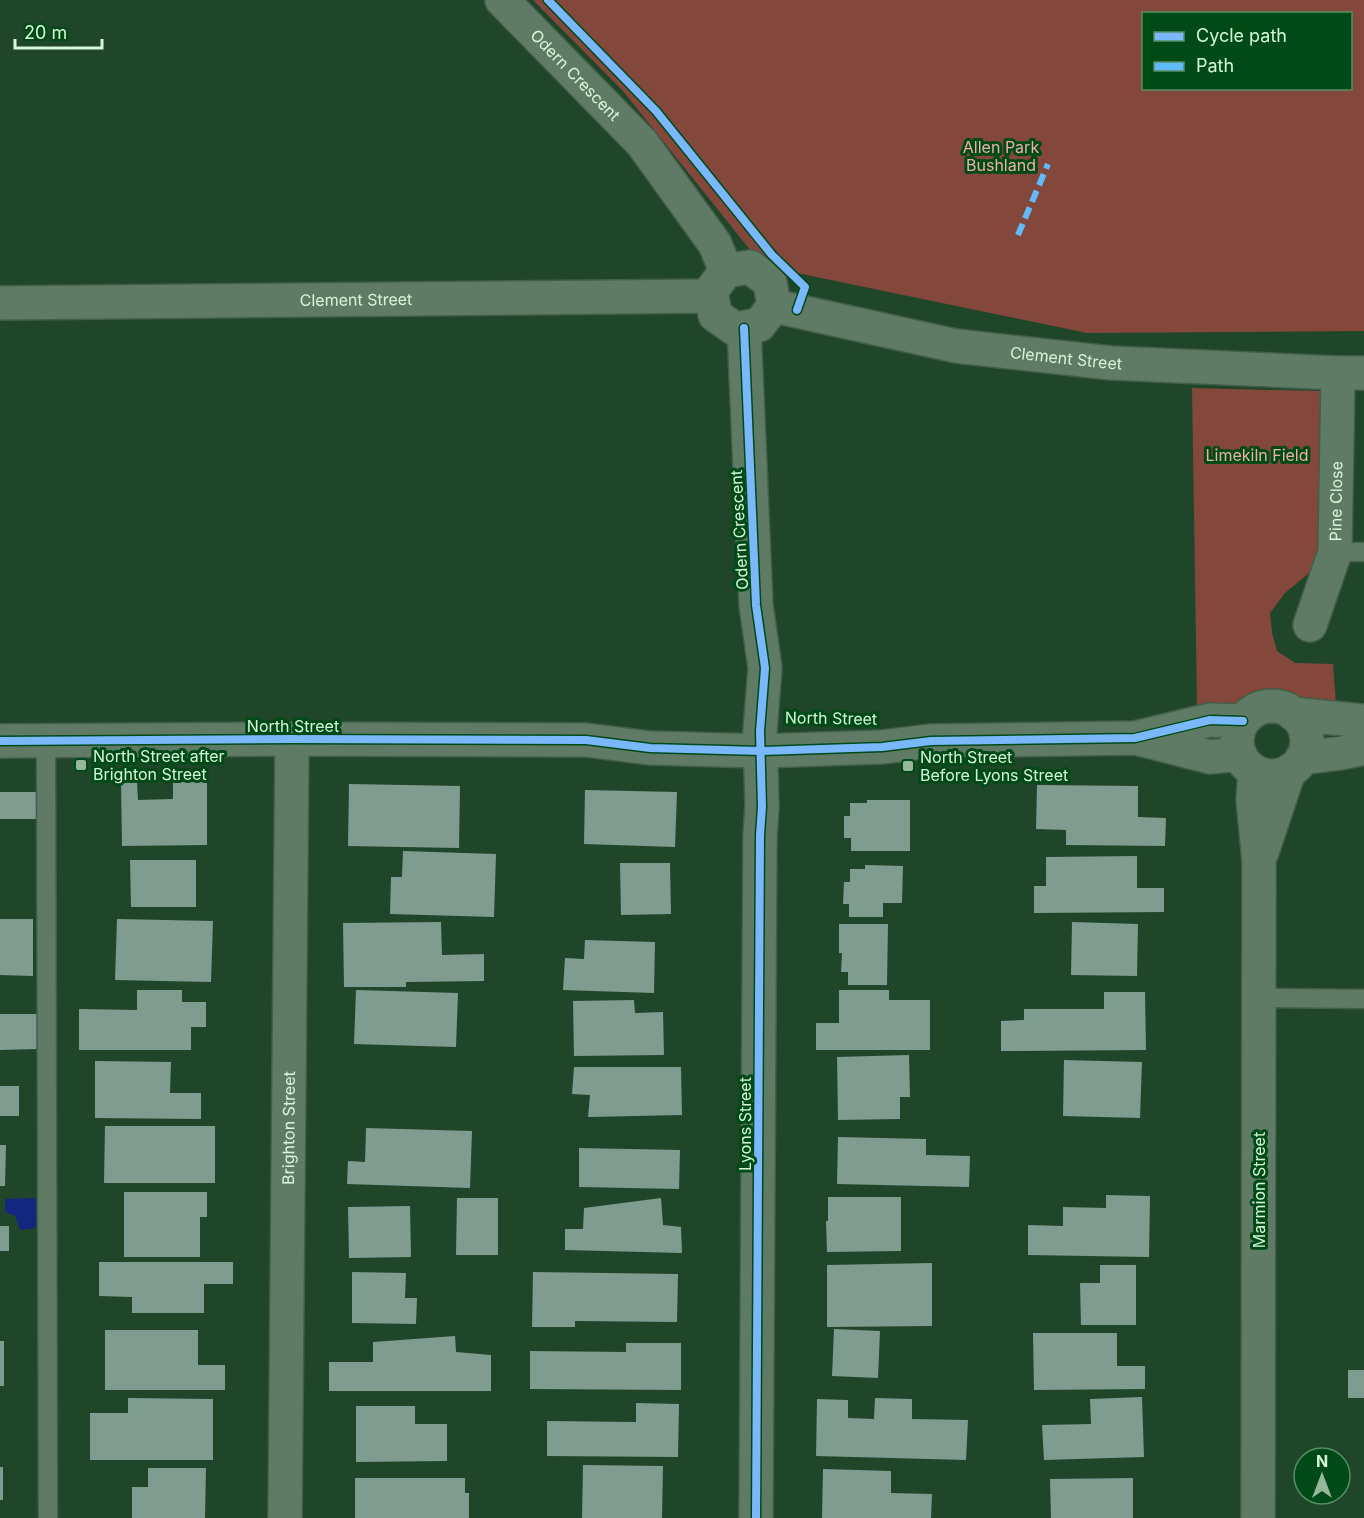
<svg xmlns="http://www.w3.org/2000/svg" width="1364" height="1518" viewBox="0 0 1364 1518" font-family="Inter,sans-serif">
	<rect width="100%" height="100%" fill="#20462a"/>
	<path fill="#83473c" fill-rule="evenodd" d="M533,0h831v331l-277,2 -324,-67 -140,-175zM1144,14h206v74h-206z
		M1192,388l128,3v173l-35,29 -15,20 2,20 5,18 18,12 38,1 3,41h-139z"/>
	<path fill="#14277e" d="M36,1198v30l-16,2 -5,-14 -10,-4v-13z"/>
	<path fill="#7f9c91" d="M121,782h16l1,18 35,-1v-17h34v63l-85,1z
		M349,784l111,2 -1,62 -111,-2z
		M1037,785l101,1v31l28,1 -1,28 -99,-1v-15l-30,-1z
		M585,790l92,2 -2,55 -91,-3z
		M0,792h39v27h-39z
		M867,800h43v51h-59v-13h-7v-22h6v-13h17z
		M403,851l93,3 -2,63 -104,-3 1,-37h11z
		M1137,856v32h27v24l-130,1v-27h12v-29z
		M130,860h66v47h-65z
		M620,863h50l1,51 -50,1z
		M865,865l38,1 -1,37h-19v14h-34v-13h-6l1,-22h6v-13h15z
		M0,919h33v57l-33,-1z
		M117,919l96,2 -2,61 -96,-2z
		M441,922l1,33 42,-1v27l-78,1v5h-62l-1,-64z
		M1072,922l66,2 -1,52 -66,-1z
		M839,924h49l-1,61h-39v-13h-7l1,-19h-3z
		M585,940l70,2 -1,51 -91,-3 2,-32 19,1z
		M137,990h45v12h24v25h-15v23h-112v-41l58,1z
		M356,990l102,3 -2,54 -102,-3z
		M839,990h50v10h41v50h-114v-27h23z
		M1104,992h41l1,58 -145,1v-30l23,-1v-11h80z
		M634,1000l1,13 28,-1 1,43 -90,1 -1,-55z
		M0,1014h37v35l-37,1z
		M909,1055l1,42h-10v22l-62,1 -1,-63z
		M1064,1060l78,2 -2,56 -77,-2z
		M95,1061l76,1 -1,31h31v26l-106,-1z
		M574,1067h107l1,48 -94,2 2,-22 -18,-1z
		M0,1086h19v30h-19z
		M105,1126h110v57h-111z
		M366,1128l106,3 -2,57 -123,-4 1,-23 17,1z
		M838,1137l88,2v16l44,1 -1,31 -132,-3z
		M0,1145h6l-1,41h-5z
		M579,1148l101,2 -1,39 -100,-2z
		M124,1192h83v25h-7v40h-76z
		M1106,1195l44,1 -1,61 -121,-2v-30l35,1v-19l43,1z
		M828,1197h73v54l-74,1 -1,-31h2z
		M457,1198h41v57h-42z
		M661,1198l2,27 18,2 1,26 -117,-3v-21h18l1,-21z
		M410,1206l1,51 -62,1 -1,-51z
		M0,1226h9v25h-9z
		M99,1262h134v22h-29v29h-72v-16l-33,-1z
		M932,1263v63l-105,1v-62z
		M1100,1265h36v60h-55l-1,-42h20z
		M352,1272l54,1 -1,25h12l-1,26 -64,-1z
		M533,1272l145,2 -1,48 -102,-1v6h-43z
		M834,1329l46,2 -2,47 -46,-2z
		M105,1330h93v35h27v25h-120z
		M1033,1333h84v33h28v23l-111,1z
		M455,1336l1,16 35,3v36h-162v-29h44v-20z
		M0,1341h4v45h-4z
		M626,1343h55v47l-151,-1v-38l96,1z
		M1348,1370h16v28h-16z
		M1142,1397l2,60 -100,3 -2,-35 49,-1 -1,-25z
		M128,1398l85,1v61h-123v-47h38z
		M875,1398l37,1v20l56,1 -2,40 -150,-4 1,-57 31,1v18l26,1z
		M636,1403l43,1 -1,53 -131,-1v-35l89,1z
		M356,1406h59v18h32v37l-91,1z
		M583,1465l80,1 -1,52h-80z
		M0,1467h3v33h-3z
		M148,1468h58l-1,50h-73v-31h16z
		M823,1469l68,2v22l41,1 -1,24h-109z
		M355,1478h110v15h4v25h-114z
		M1133,1478v40h-82l-1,-39z"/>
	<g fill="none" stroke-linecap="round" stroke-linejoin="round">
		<g stroke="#425f49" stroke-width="21">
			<path id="lane" d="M1335,552h29
				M46,740l2,778
				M1259,998l105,1"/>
		</g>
		<g stroke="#425f49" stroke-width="36">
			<g id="street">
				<path id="s1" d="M502,0l140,143 73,101 11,27"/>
				<path d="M750,267l20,15 4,24 -15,19 -24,4 -20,-14 -4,-24 15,-20z"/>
				<path id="s2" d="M0,303l712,-7"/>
				<path id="s3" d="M774,306l182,40 155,17 227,10h26"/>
				<path d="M744,328l12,277 9,63 -5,63 2,76 -2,28 -4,683"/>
				<path id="s4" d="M1310,625l25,-73 3,-179"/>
				<path id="s5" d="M285,1518l7,-779"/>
			</g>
		</g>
		<g stroke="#425f49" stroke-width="36">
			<path id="secondary" d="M1237 741a35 35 0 1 1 70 0a35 35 0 1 1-70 0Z
				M1293,714l71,7
				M1140,739l70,18 30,-3
				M0,741l292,-2 294,1 64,8 111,3 121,-4 49,-6 204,-3 75,-18 33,1
				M1302,758l39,-5 23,-5
				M1255,772l-2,28 6,62 -1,656
				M1262,852l27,-81"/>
		</g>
		<use href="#lane" stroke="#607b65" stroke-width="18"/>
		<use href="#street" stroke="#607b65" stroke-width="33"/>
		<use href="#secondary" stroke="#607b65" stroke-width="33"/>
		<path stroke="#60bafa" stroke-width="6" stroke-dasharray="12 6" stroke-linecap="butt" d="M1018,235l30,-71"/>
		<g stroke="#004a17" stroke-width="11">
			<path id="cycleway" d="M548,0l108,111 116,144 33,32 -8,23
				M744,328l12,277 9,63 -5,63 2,76 -2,28 -4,683
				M0,741l292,-2 294,1 64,8 111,3 121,-4 49,-6 204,-3 75,-18 33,1"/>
		</g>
		<use href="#cycleway" stroke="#7ab7fb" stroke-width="8"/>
	</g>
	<g fill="#96b89a" stroke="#004a17" stroke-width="2">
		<rect x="75" y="759" width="12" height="12" rx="3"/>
		<rect x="902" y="760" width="12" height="12" rx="3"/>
	</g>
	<g text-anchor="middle" stroke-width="6" stroke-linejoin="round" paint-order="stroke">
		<g font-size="16" fill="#d5f6d7" stroke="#004a17">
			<text dy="6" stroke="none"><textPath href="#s1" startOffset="105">Odern Crescent</textPath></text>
			<text dy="6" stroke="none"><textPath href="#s2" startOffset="356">Clement Street</textPath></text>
			<text dy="6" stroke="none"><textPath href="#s3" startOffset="297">Clement Street</textPath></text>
			<text dy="6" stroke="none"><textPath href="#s4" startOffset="128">Pine Close</textPath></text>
			<text transform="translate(739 530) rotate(-93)" y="6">Odern Crescent</text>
			<text transform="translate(831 718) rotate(1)" y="6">North Street</text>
			<text x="293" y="732">North Street</text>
			<text transform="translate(745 1124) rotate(-90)" y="6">Lyons Street</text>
			<text dy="6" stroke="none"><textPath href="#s5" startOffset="390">Brighton Street</textPath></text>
			<text transform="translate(1259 1190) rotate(-90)" y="6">Marmion Street</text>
		</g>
		<g font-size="16" fill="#efafa7" stroke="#004a17">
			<text x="1001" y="153">Allen Park<tspan x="1001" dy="18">Bushland</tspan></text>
			<text x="1257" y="461">Limekiln Field</text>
		</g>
		<g font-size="16" fill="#d5f6d7" stroke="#004a17" text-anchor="start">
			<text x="93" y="762">North Street after<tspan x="93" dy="18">Brighton Street</tspan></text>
			<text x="920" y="763">North Street<tspan x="920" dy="18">Before Lyons Street</tspan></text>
		</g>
	</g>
	<rect x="1142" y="12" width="210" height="78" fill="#004a17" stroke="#558f64" stroke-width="1.5"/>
	<rect x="1154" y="32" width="30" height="9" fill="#7ab7fb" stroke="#558f64" stroke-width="1.5"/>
	<text x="1196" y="42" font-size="18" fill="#d5f6d7">Cycle path</text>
	<rect x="1154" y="62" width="30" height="9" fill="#60bafa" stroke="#558f64" stroke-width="1.5"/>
	<text x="1196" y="72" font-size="18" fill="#d5f6d7">Path</text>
	<g transform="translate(1322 1476)"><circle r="28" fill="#004a17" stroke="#558f64" stroke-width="1.5"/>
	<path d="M0-4.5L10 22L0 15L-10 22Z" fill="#96b89a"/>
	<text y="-9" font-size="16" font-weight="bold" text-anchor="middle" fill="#d5f6d7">N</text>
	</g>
	<path d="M15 39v9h87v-9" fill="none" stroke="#d5f6d7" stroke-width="3"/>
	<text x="24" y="39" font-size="18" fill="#d5f6d7" stroke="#004a17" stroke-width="4.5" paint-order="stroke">20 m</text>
</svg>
